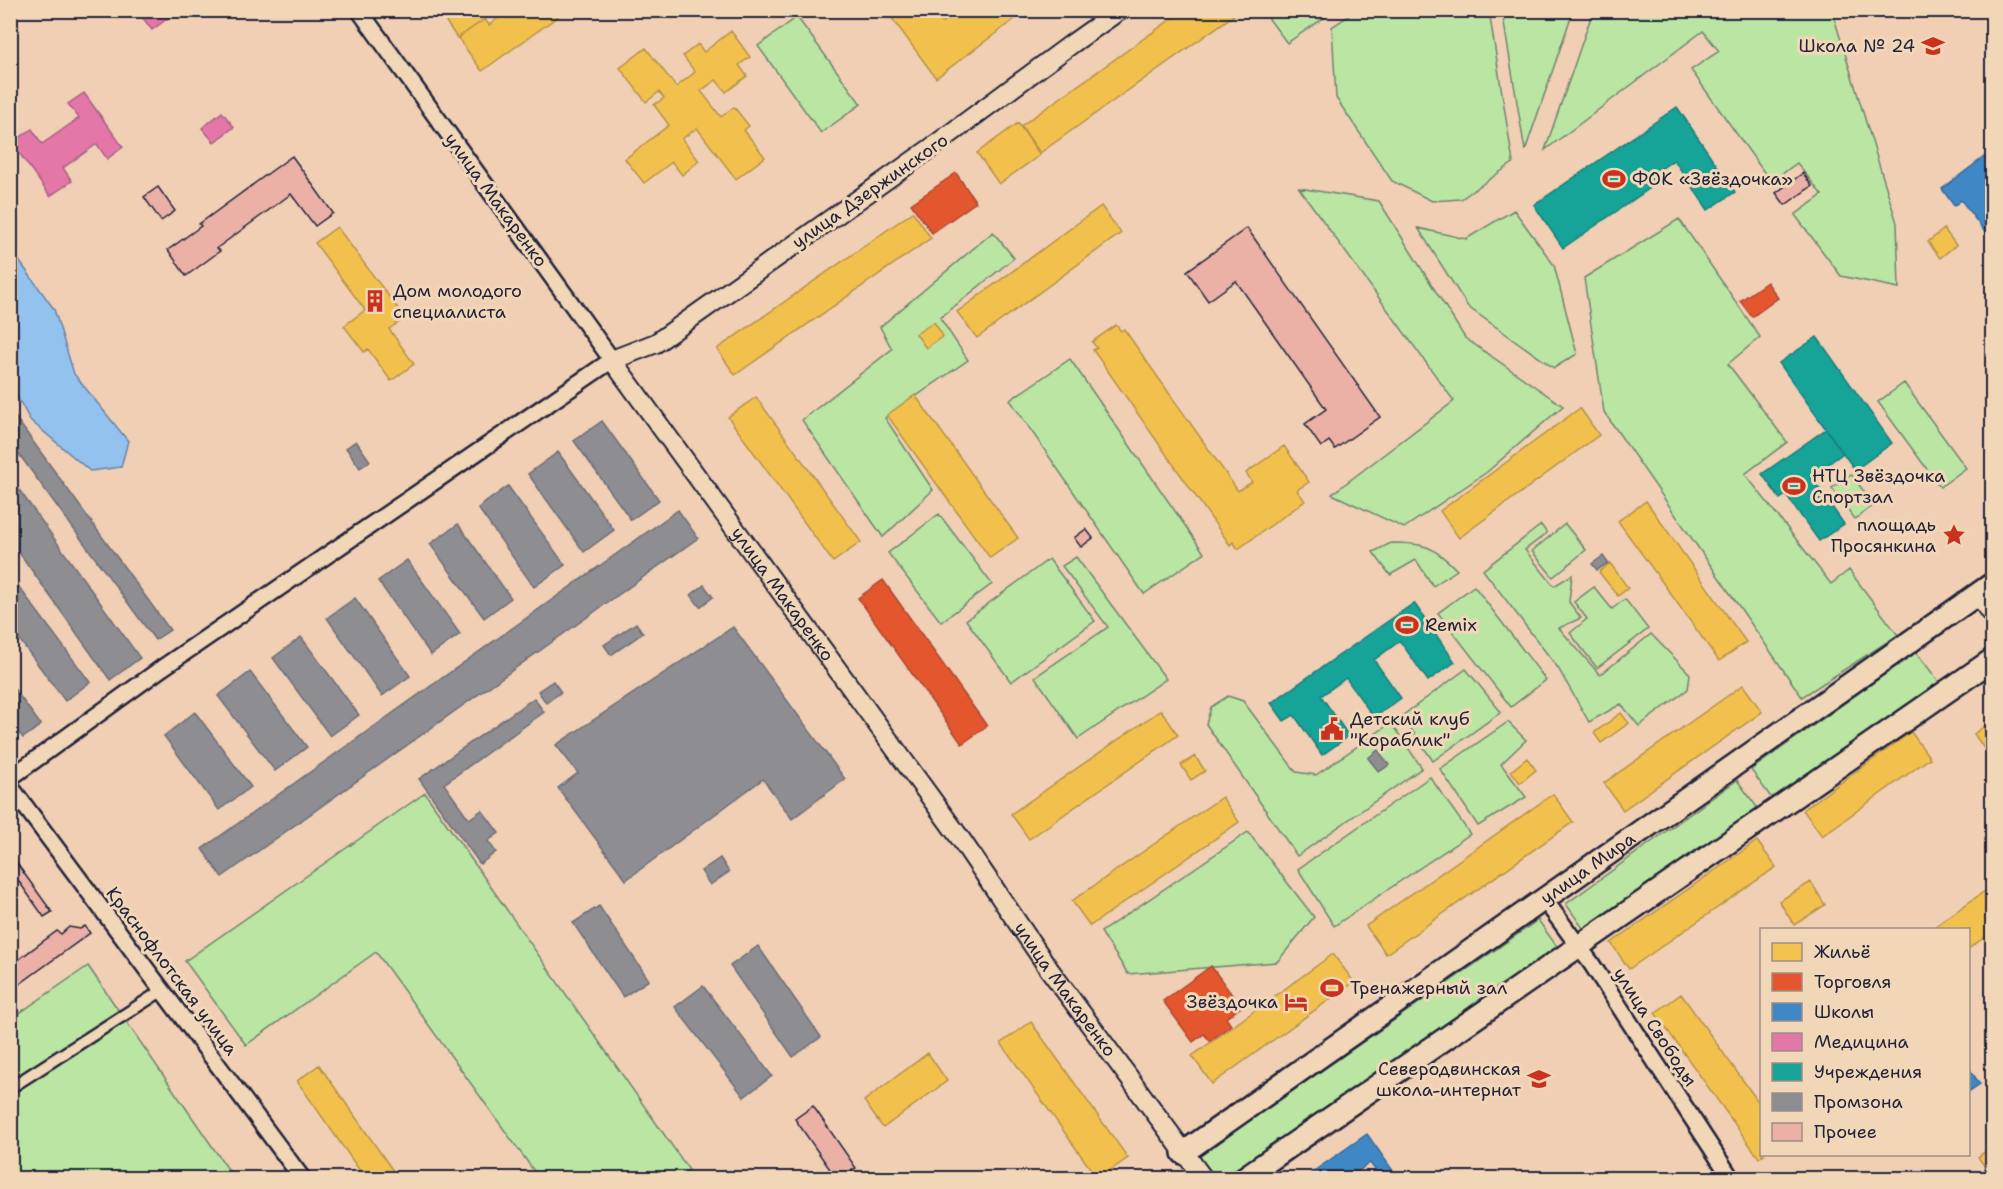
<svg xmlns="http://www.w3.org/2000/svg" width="2003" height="1189" viewBox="0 0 2003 1189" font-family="'Shantell Sans',sans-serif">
	<rect width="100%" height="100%" fill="#f0cfb4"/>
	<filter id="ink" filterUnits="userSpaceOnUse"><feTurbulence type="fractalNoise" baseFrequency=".0167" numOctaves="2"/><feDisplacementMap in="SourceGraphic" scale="12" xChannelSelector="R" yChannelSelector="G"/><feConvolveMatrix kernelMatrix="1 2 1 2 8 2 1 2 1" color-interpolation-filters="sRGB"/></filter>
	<g filter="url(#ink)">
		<path fill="#bae5a2" stroke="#6e846e" stroke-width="1.5" d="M1263,11h71l-47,32z
			M1356,11h133l24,152 -52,36 -29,2 -40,-20 -56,-83 -4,-71z
			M1502,11h71l-48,140z
			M1593,11h239l65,212 2,65 -58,-12 -46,-61 27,-20 -25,-32 -26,19 -80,-112 28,-19 -16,-20 -158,119z
			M797,17l64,87 -40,29 -63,-87z
			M1299,188l80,13 86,137 98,68 -76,66 -83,56 -72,-34 122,-93z
			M1514,210l40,55 23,89 -23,14 -86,-61 -50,-79 48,11z
			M1679,219l81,118 -32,27 59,78 -42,32 86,110 18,-14 49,65 -96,62 -198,-285 -20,-134z
			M993,232l21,26 -74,60 28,42 -83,58 48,72 -50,47 -81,-117 90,-71 -12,-22z
			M1070,359l134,194 -60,41 -134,-194z
			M1904,383l62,85 -26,19 -62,-85z
			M1851,474l23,31 -19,14 -23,-31z
			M939,514l53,70 -51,38 -53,-69z
			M1565,524l21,26 -33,27 -21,-26z
			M1541,525l6,8 -22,17 29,36 18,-11 -3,27 12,16 -22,10 41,47 51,-41 39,40 -2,15 -49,37 -18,-22 -32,18 -31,-54 -75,-98z
			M1391,543c34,0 42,3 66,27l-24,16 -17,-26 -26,15 -17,-23z
			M1076,557l90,122 -88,60 -43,-62 73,-50 -46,-61z
			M1049,559l46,62 -84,61 -45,-62z
			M1474,586l72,94 -35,27 -73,-94z
			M1594,587l18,22 13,-10 23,30 -51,39 -27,-35 17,-14 -13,-17z
			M1916,652l27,35 -165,120 -27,-37z
			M1466,669l35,43 -68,49 -31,-45z
			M1228,696l15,5 53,71 20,3 75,-52 31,45 -125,88 -91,-132 5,-17z
			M1508,722l18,18 -25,24 25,33 -48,29 -38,-57z
			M1430,777l40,57 -136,92 -36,-57z
			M1737,780l25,34 -172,124 -24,-34z
			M425,793l264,377 -11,8h-139l-163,-226 -130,93 -61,-84z
			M1248,832l66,85 -37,45 -149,12 -27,-42z
			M1538,920l20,28 -331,230c-15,0 -21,-10 -28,-22z
			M88,966l146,212h-223v-159z"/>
		<path fill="#94c2ef" stroke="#6682a7" stroke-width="1.5" d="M10,248l44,61 20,65 54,67 -7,26 -31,4 -60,-51 -19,-35z"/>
		<path fill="#f2c14e" stroke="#b49148" stroke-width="1.5" d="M438,10h41l6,9 -28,19z
			M509,10h58l-85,61 -24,-33 27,-19 4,6z
			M886,10h47l9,13 17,-13h68l-91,68z
			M1184,10h46l4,5 -194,138 -19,-27z
			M731,31l19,26 -11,8 8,11 -21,16 -10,-12 -15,11 20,26 13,-10 15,19 -5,4 21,27 -29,22 -39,-51 -15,11 17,22 -17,14 -10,-13 -28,21 -19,-24 44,-34 -15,-20 10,-7 -5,-6 -13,10 -26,-34 26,-20 30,39 19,-15 -12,-16 15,-12 6,8z
			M1018,123l22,32 -41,29 -22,-31z
			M1101,206l20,27 -144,105 -20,-26z
			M913,212l18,26 -196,137 -18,-26z
			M337,227l68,91 -16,11 25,35 -23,17 -23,-32 -4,3 -20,-26 21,-16 -50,-67z
			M1944,229l12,16 -16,13 -12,-16z
			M934,322l9,14 -17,12 -10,-14z
			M1116,325l5,6 3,-2 114,162 14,-9 -6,-9 38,-27 25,36 -12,8 8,11 -67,48 -5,-7 -3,3 -137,-195 4,-2 -5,-6z
			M915,395l103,143 -28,20 -103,-143z
			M756,397l105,145 -28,20 -105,-145z
			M1580,408l19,27 -140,103 -19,-27z
			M1646,501l100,141 -27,19 -101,-140z
			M1610,563l18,25 -10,8 -19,-24z
			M1743,685l19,27 -139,98 -19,-27z
			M1161,710l17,25 -149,104 -18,-25z
			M1621,713l8,10 -28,20 -7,-10z
			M1992,720v40l-18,-26z
			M1911,732l19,26 -108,78 -19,-26z
			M1195,756l10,15 -14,9 -10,-15z
			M1527,758l9,12 -16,13 -9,-12z
			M1553,794l20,28 -187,132 -20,-28z
			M1222,797l17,25 -149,104 -18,-25z
			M1757,841l19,26 -147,102 -18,-26z
			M1811,882l14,23 -31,20 -15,-24z
			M1992,886v46l-24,17v-19h-38z
			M1333,954l21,28 -142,102 -20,-28z
			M1681,994l81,113v47h2l-5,4 -104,-145z
			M1031,1022l97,136 -29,20h-2l-96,-135z
			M928,1053l19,28 -64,47 -19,-27z
			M319,1065l56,80 23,33h-33l-68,-97z
			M1992,1146v31l-14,-20z"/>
		<path fill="#e4572e" stroke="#aa4732" stroke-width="1.5" d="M956,173l20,29 -44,31 -21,-29z
			M1767,282l11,16 -26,19 -12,-16z
			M883,580l104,146 -25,18 -104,-146z
			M1211,966l30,41 -15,11 5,7 -21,16 -6,-7 -11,8 -30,-41z"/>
		<path fill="#3f88c5" stroke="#36699c" stroke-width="1.5" d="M1992,151v28l-3,2 3,5v51l-2,2 -29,-39 -7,6 -12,-17z
			M1968,1067l12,17 -12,8z
			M1367,1134l31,44h-17l-11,-15 -22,15h-44z"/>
		<path fill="#e377a8" stroke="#a95e87" stroke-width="1.5" d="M137,10h42l-27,20z
			M84,93l39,54 -16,12 -10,-15 -34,24 9,13 -22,15 -38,-53 20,-14 10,15 37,-26 -11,-14z
			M222,112l12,15 -20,15 -12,-14z"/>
		<path fill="#17a398" stroke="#1a7c7c" stroke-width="1.5" d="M1677,107l58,85 -27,18 -34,-50 -21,14 6,8 -96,66 -29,-43z
			M1817,337l75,106 -37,27 -76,-107z
			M1826,429l17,24 -32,24 33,47 -25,17 -33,-46 -6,4 -18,-25z
			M1414,603l41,59 -27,19 -28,-40 -26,19 27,38 -27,20 -28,-40 -25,18 28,40 -27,19 -28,-40 -10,6 -13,-18z"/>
		<path fill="#8d8d92" stroke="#6d6d78" stroke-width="1.5" d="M10,410l160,220 -15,10 -145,-198z
			M602,421l57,79 -28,20 -57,-79z
			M356,441l14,20 -10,7 -14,-20z
			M558,452l56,78 -30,22 -56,-78z
			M10,477l130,181 -30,22 -100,-140z
			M508,486l57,79 -31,22 -56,-79z
			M678,510l20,28 -476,339 -20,-28z
			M458,524l53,74 -27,20 -54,-74z
			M1603,556l5,7 -11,7 -5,-6z
			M407,560l53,74 -29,21 -53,-74z
			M10,575l80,107 -25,19 -55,-74z
			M704,585l9,12 -13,10 -9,-12z
			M355,598l55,78 -28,20 -55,-78z
			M636,623l7,10 -32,22 -7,-10z
			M733,627l112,152 -53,40 -29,-40 -137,101 -68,-92 20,-15 -22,-28z
			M301,637l58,78 -29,21 -57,-78z
			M250,672l57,75 -32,24 -57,-75z
			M553,681l8,11 -15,11 -8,-12z
			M10,683l31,42 -18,13 -13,-17z
			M534,698l10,14 -100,72 25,35 13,-9 17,23 -11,8 8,11 -16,12 -61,-85z
			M195,712l56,75 -32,23 -55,-74z
			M1378,750l11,15 -10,7 -11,-14z
			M720,858l9,14 -19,13 -9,-14z
			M599,906l50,74 -26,17 -50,-74z
			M758,946l63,91 -28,20 -63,-91z
			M703,986l69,90 -28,21 -69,-90z"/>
		<path fill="#ebb1a6" stroke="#22223b" stroke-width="1.5" d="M292,156l41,57 -18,13 -24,-32 -74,54 3,3 -34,25 -18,-26 33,-24 -2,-2z
			M1803,173l9,13 -27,19 -9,-12z
			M158,187l17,24 -14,10 -17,-24z
			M1247,228l133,189 -45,32 -6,-8 -8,6 -16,-23 21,-15 -90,-128 -28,20 -21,-30z
			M1086,529l7,9 -12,9 -7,-9z
			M10,854l42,58 -8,5 -34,-48z
			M85,926l5,7 -80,58v-25l47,-35 4,3 8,-7 11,2z
			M813,1106l43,62 -16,10h-4l-41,-59z"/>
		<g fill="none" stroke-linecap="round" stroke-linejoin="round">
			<g stroke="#22223b" stroke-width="15">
				<path id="pedestrian" d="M10,1088l153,-98"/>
			</g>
			<g stroke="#22223b" stroke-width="20">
				<path id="minor" d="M10,778l152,-110 450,-308 -253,-350
					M10,786l292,392
					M1544,899l47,64 140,215"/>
			</g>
			<g stroke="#22223b" stroke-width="22">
				<g id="tertiary">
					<path id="s1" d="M1120,10l-47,33 -142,105 -275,195 -44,17 348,478 89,131 154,209"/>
					<path d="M1978,595l14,20"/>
				</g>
			</g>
			<g stroke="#22223b" stroke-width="26">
				<g id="secondary">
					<path id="s2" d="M1183,1153l809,-569"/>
					<path d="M1244,1178l748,-518"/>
				</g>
			</g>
			<use href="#pedestrian" stroke="#f1d7b8" stroke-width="10"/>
			<use href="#minor" stroke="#f1d7b8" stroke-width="15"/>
			<use href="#tertiary" stroke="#f1d7b8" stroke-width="18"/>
			<use href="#secondary" stroke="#f1d7b8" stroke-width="21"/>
		</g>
	</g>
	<defs>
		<g id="school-bare" transform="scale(1.8)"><path d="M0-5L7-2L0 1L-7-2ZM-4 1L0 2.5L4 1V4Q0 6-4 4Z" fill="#c8321e" stroke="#f1d7b8" stroke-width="2.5" paint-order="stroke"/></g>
		<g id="stadium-bare" transform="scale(1.8)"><path d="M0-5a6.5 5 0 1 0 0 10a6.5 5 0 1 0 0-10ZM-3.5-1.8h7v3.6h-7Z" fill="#c8321e" stroke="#f1d7b8" stroke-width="2.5" paint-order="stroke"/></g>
		<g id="building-bare" transform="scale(1.8)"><path d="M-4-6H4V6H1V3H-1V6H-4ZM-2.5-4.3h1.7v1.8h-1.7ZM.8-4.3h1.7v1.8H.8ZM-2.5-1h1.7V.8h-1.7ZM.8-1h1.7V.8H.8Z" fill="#c8321e" stroke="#f1d7b8" stroke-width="2.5" paint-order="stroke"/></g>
		<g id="sight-bare" transform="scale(1.8)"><path d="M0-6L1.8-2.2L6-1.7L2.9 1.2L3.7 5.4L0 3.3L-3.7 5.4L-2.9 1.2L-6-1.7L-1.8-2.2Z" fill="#c8321e" stroke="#f1d7b8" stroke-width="2.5" paint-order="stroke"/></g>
		<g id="civic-bare" transform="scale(1.8)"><path d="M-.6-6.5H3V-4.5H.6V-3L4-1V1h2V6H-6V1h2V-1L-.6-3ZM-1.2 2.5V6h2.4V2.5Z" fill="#c8321e" stroke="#f1d7b8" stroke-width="2.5" paint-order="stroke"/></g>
		<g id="hotel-bare" transform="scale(1.8)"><path d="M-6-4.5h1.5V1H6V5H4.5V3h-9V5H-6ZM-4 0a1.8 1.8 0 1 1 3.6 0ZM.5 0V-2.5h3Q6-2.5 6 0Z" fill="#c8321e" stroke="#f1d7b8" stroke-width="2.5" paint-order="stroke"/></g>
	</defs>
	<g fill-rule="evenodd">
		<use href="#school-bare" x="1933" y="46"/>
		<use href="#stadium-bare" x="1614" y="179"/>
		<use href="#building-bare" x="375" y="301"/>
		<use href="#stadium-bare" x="1794" y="486"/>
		<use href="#sight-bare" x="1954" y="535"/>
		<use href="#stadium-bare" x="1407" y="625"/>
		<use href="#civic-bare" x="1332" y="729"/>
		<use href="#stadium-bare" x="1332" y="988"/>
		<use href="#hotel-bare" x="1296" y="1002"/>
		<use href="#school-bare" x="1539" y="1079"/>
	</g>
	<g text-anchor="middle" stroke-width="6" stroke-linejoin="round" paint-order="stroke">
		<g font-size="18" fill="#22223b" stroke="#f1d7b8" text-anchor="start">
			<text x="1915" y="52" text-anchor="end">Школа № 24</text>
			<text x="1632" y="185">ФОК «Звёздочка»</text>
			<text x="393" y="297">Дом молодого<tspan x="393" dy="21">специалиста</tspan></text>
			<text x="1812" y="482">НТЦ Звёздочка<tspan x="1812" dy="21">Спортзал</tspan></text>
			<text x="1936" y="531" text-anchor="end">площадь<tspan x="1936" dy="21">Просянкина</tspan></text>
			<text x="1425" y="631">Remix</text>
			<text x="1350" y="725">Детский клуб<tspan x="1350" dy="21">"Кораблик"</tspan></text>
			<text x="1350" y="994">Тренажерный зал</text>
			<text x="1278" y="1008" text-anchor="end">Звёздочка</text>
			<text x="1521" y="1075" text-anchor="end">Северодвинская<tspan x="1521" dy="21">школа-интернат</tspan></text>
		</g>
		<g font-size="18" fill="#22223b" stroke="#f1d7b8">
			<text transform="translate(870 191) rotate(-35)" y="6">улица Дзержинского</text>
			<text transform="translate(496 200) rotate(54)" y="6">улица Макаренко</text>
			<text dy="6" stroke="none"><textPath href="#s1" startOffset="908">улица Макаренко</textPath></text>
			<text dy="6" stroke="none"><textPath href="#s2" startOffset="495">улица Мира</textPath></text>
			<text transform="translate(172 971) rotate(53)" y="6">Краснофлотская улица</text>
			<text dy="6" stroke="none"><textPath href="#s1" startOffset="1394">улица Макаренко</textPath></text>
			<text transform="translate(1655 1027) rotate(57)" y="6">улица Свободы</text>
		</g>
	</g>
	<rect width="2003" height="1189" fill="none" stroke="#f1d7b8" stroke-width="36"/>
	<rect x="18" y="18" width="1967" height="1153" fill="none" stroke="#22223b" stroke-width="2" filter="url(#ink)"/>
	<rect x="1760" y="928" width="210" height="228" fill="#f1d7b8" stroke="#9e8f86" stroke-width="1.5"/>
	<rect x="1772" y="943" width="30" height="18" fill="#f2c14e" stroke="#9e8f86" stroke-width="1.5"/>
	<text x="1814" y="958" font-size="18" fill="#22223b">Жильё</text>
	<rect x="1772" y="973" width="30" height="18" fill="#e4572e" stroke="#9e8f86" stroke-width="1.5"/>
	<text x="1814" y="988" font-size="18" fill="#22223b">Торговля</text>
	<rect x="1772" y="1003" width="30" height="18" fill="#3f88c5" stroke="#9e8f86" stroke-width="1.5"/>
	<text x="1814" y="1018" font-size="18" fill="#22223b">Школы</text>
	<rect x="1772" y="1033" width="30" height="18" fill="#e377a8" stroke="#9e8f86" stroke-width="1.5"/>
	<text x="1814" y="1048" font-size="18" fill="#22223b">Медицина</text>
	<rect x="1772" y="1063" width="30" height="18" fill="#17a398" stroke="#9e8f86" stroke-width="1.5"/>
	<text x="1814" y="1078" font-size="18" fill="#22223b">Учреждения</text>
	<rect x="1772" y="1093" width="30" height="18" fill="#8d8d92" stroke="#9e8f86" stroke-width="1.5"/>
	<text x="1814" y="1108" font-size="18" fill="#22223b">Промзона</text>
	<rect x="1772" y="1123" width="30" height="18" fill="#ebb1a6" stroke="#9e8f86" stroke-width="1.5"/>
	<text x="1814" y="1138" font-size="18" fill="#22223b">Прочее</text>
</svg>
